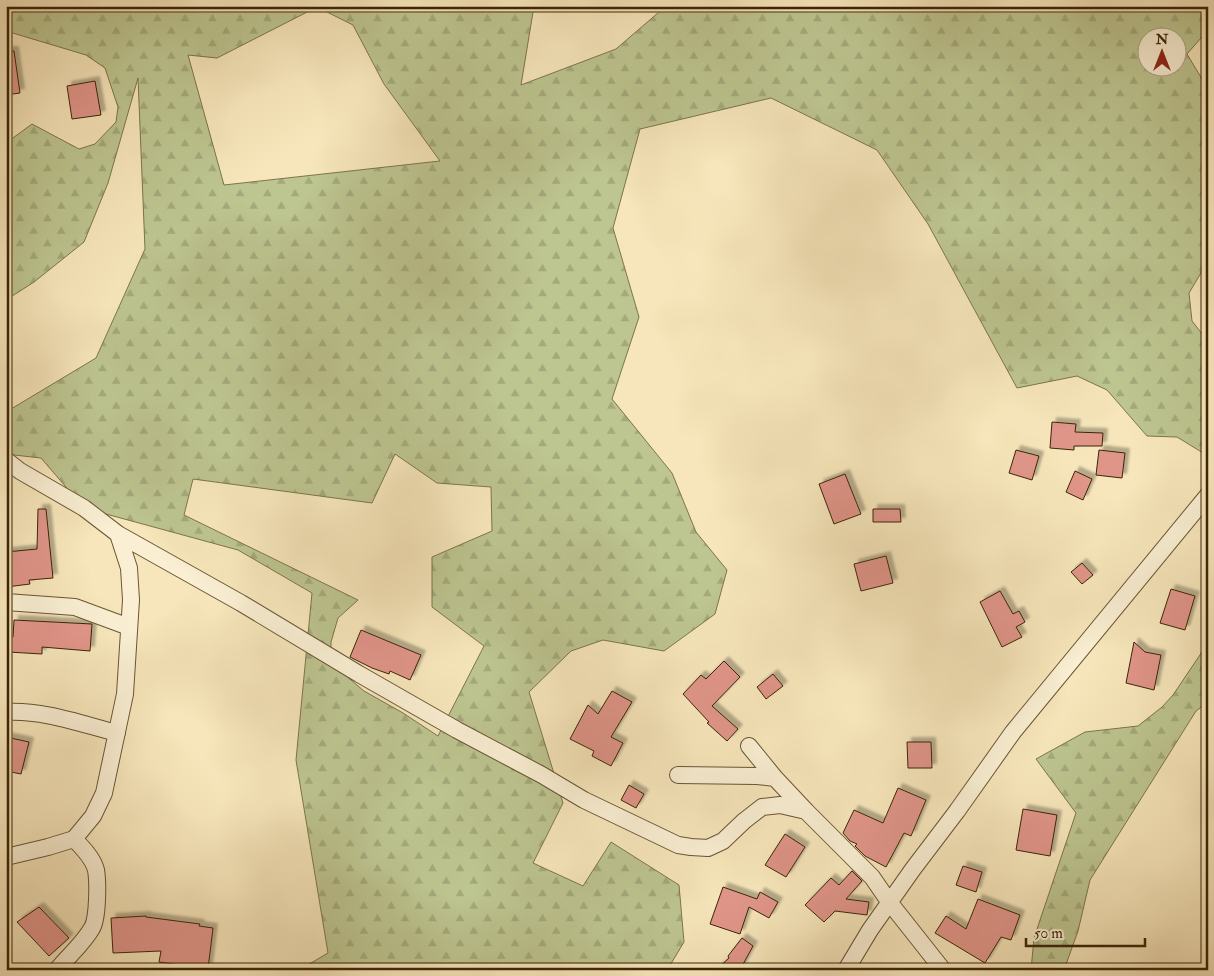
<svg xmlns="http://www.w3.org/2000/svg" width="1214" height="976" viewBox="0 0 1214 976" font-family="'IM FELL Double Pica',serif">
	<defs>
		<pattern id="forest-firs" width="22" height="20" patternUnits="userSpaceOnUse" patternTransform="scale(1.25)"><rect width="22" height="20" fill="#bdc590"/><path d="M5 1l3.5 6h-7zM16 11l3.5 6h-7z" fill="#a3a97b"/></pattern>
		<filter id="shadow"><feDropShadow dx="4.5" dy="-4.5" stdDeviation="1" flood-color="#0004"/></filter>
	</defs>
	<rect width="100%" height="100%" fill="#f7e6bb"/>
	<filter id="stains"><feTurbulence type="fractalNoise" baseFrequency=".004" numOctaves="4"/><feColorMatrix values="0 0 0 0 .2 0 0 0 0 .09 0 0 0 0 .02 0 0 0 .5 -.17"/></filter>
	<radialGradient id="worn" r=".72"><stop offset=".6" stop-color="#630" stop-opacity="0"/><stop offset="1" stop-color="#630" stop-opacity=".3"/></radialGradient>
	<path fill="url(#forest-firs)" stroke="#7c754b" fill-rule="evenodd" d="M6,6h528l-13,79 95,-36 50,-43h542v24l-21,24 21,35v172l-19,32 3,28 11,14 5,2v119l-31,-19 -30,-1 -40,-46 -30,-14 -60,12 -89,-164 -51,-74 -106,-52 -131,31 -27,99 26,89 -27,82 60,74 24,59 31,38 -12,44 -51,37 -61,-11 -32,11 -42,41 34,111 -30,60 50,23 28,-44 68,43 5,57 -15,25 -4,3h-366l29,-17 -32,-193 16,-167 -74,-43 -154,-42 -43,-50 -27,-3 -8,-5v-38l90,-54 49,-109 -7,-171 -30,105 -24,59 -50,40 -28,18v-157l26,-19 47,25 16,-5 21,-22 2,-15 -13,-39 -19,-13 -80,-24zM317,7l36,18 31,59 56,77 -216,24 -36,-130 29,3zM1146,38h30v30h-30zM395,454l42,29 54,4 1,44 -60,26v50l52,39 -46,90 -35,-23 -39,-22 -33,-28v-21l7,-24 20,-18 -174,-85 9,-36 179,24z
		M1208,643v59l-12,9 -106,169 -12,51 -14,39h-33l3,-32 42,-125 -40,-54 49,-27 53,-6 24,-19 11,-12z"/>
	<path fill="#e09589" stroke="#3a2506" filter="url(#shadow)" d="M6,51h8l6,42 -14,2z
		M95,81l6,34 -29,4 -5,-33z
		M1052,422l24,2 -1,8 28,1 -1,13h-28v4l-24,-2z
		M1016,450l23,6 -7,24 -23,-7z
		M1099,450l26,3 -3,25 -26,-3z
		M1075,471l17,8 -9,21 -17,-8z
		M845,474l16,40 -27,10 -15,-40z
		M38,509h8l7,69 -24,2 1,4 -24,3v-35l31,-3z
		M873,509h27l1,13h-28z
		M886,556l7,27 -32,8 -7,-27z
		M1082,563l11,12 -11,9 -11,-12z
		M1171,589l24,7 -10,34 -25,-7z
		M1000,591l13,23 6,-3 6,11 -9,5 6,10 -20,10 -22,-45z
		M14,620l78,4 -2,27 -48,-4v7l-34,-2 -2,-1v-15l7,1z
		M361,630l60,25 -11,25 -20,-9 -1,3 -17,-6 -22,-11z
		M1134,642l11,10 16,3 -7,35 -28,-7z
		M724,661l16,16 -28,29 26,23 -11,12 -20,-18 2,-1 -26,-28 18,-19 5,4z
		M773,674l10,12 -17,13 -9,-12z
		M612,691l20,11 -21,35 12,6 -12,23 -19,-10 2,-5 -24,-12 18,-34 10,9z
		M6,737l23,5 -8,32 -15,-3z
		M907,742h24l1,26h-24z
		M629,785l15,9 -8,14 -15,-8z
		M898,788l28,12 -15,36 -7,-3 -18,34 -21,-11 -10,-10 2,-2 -7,-3 -7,-8 11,-23 29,13z
		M1023,809l34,6 -7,41 -34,-6z
		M785,834l20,13 -19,30 -21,-12z
		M963,866l19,6 -6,20 -20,-7z
		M852,871l10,10 -16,18 23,3 -2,13 -32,-4 -11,11 -19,-17 26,-27 8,7z
		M723,887l34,12 3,-7 18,10 -9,16 -20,-11 -9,27 -30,-10z
		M978,899l42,16 -9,25 -10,-3 -16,26 -50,-30 11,-17 20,13z
		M39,907l30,31 -20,18 -32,-34z
		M146,916v1l54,7 -1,2 14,2 -5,41 -49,-7 2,-11 -48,2 -2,-35z
		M742,938l11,8 -13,24h-24l13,-12 -1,-2z"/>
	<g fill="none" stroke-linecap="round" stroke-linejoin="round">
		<g stroke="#695533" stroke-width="18">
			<path id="minor" d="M6,460l14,11 64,37 34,26 123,69 118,71 98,56 85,45 42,25 94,45 13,2 17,1 15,-7 21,-20 18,-14 18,-2 26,6 66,66 18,26 53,67
				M6,602l69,5 54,20
				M6,712c38,-2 75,12 111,21
				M749,746l26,32
				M678,775l79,1 18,2 31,33
				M6,857l42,-10 26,-8 19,-23 11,-23 21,-99 6,-94 -2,-32 -11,-34
				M57,970c11,-14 26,-26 35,-42 6,-10 6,-46 4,-58 -3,-12 -14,-23 -22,-31
				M846,970l24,-40 43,-61 44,-58 56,-79 195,-237"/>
		</g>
		<use href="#minor" stroke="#faefd3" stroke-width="16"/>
	</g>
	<rect width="1214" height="976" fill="none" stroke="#f7e6bb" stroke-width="25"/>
	<rect x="8" y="8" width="1199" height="961" fill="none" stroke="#3a2506" stroke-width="2.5"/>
	<rect x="12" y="12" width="1189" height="951" fill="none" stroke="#3a2506"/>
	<g transform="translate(1162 52)"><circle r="24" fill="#faefd3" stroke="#ad9e81"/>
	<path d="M0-4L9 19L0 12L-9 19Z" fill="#8f2418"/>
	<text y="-8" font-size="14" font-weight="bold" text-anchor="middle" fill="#3a2506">N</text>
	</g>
	<path d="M1026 938v8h119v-8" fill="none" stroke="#3a2506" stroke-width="2.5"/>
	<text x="1034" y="938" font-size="15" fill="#3a2506" stroke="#faefd3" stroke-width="4" paint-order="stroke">50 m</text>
	<rect width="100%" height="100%" filter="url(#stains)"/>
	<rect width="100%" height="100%" fill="url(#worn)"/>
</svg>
